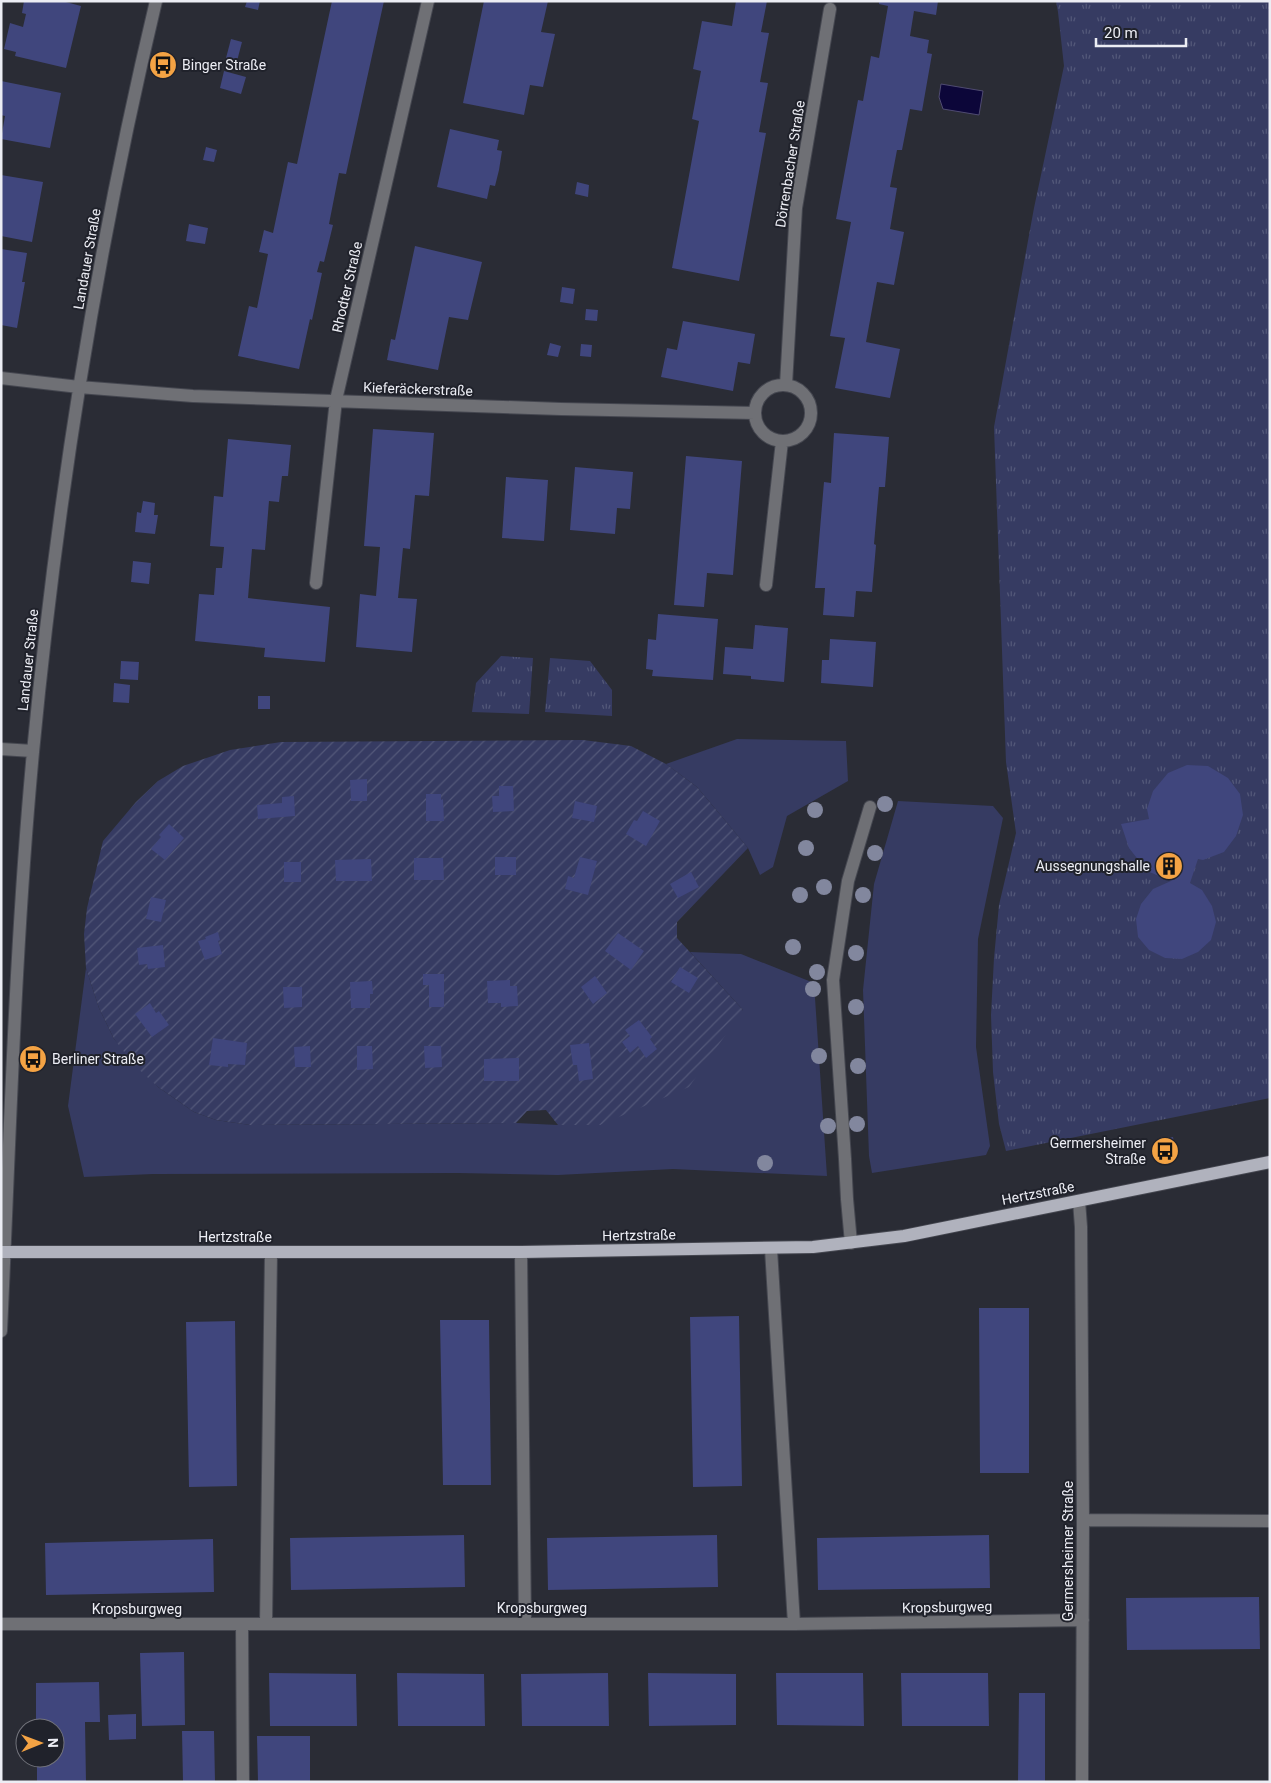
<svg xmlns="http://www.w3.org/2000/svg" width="1271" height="1783" viewBox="0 0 1271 1783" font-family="Roboto,sans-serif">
	<defs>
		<pattern id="park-tufts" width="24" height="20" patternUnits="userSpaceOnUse" patternTransform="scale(1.25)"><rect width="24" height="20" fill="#363b62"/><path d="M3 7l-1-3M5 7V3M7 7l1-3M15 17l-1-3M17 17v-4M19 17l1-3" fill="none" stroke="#535879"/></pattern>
		<pattern id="garden-furrows" width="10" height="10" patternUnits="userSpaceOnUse" patternTransform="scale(1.25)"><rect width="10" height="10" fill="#363b62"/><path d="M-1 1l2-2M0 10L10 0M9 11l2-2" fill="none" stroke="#535879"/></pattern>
	</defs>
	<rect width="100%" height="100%" fill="#2a2c35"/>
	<path fill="#363b62" d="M737,739l109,2 2,40 -61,35 -14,51 -13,8 -12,-27 -51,-61 -31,-23z
		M898,801l95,5 10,12 -25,121 -2,108 14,99 -4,9 -114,18 -3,-17 -6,-166 11,-106z
		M690,952l51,2 73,29 13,193 -154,-7 -115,6 -100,-2 -305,1 -69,3 -16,-71 18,-138 13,40 15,31 44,48 36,25 22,8 34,5 266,-2 42,2 185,-115z"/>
	<path fill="url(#park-tufts)" d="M1056,1h214v1097l-264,53 -7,-27 -6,-52 -2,-57 3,-57 5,-53 17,-72 -10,-71 -12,-335 40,-219 30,-142 -6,-54z
		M501,656l32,2 -4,56 -57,-2 4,-29z
		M550,658l40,3 22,29v26l-67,-4z"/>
	<path fill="url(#garden-furrows)" d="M583,740l48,6 35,18 31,23 51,61 -71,74v16l66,72 -54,77 -89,38h-42l-12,-15 -19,1 -11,12 -266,2 -34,-5 -22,-8 -36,-25 -23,-21 -21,-27 -15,-31 -13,-40 -2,-34 3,-26 16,-67 33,-39 22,-21 25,-15 47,-16 51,-8z"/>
	<path fill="#0c0639" stroke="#4f4b71" d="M941,84l42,7 -4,24 -36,-6 -4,-12z"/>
	<path fill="#40467d" d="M24,1h38l19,5 -15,62 -51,-12 1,-4 -12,-3 6,-26 13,4 3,-13 -4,-1z
		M247,1h13l-2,9 -13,-3z
		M332,1h52l-38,173 -7,-1 -10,51 4,1 -9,37 -4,-1 -3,11 5,1 -10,47 -2,-1 -11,50 -61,-13 11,-50 8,2 11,-54 -9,-2 5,-22 9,3 15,-71 9,2z
		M484,1h64l-7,31 14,2 -12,53 -13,-2 -6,30 -61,-12z
		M736,1h31l-6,31 8,1 -9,49 8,1 -9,49 7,1 -27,148 -67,-13 27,-147 -7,-2 9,-48 -8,-2 9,-48 30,5z
		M879,1h59l-2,14 -22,-4 -4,25 19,4 -2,13 5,1 -10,57 -12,-2 -8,41h-5l-7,37 7,1 -7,41 14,3 -10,53 -17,-3 -11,60 34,7 -10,49 -55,-10 10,-50 -15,-2 21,-114 -15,-3 22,-119 5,1 8,-45 8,2 9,-52 -9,-2z
		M231,39l11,3 -5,19 -11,-3z
		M162,55l7,1 -5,19 -7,-1z
		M224,71l22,6 -5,17 -21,-6z
		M1,81l60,12 -11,55 -49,-9 4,-23 -4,-1z
		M450,129l49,11 -2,10 5,1 -3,19 -4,16 -5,-1 -3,14 -50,-12z
		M206,147l11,3 -3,12 -11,-2z
		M1,175l42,7 -11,60 -31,-6z
		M577,182l12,3 -1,12 -13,-3z
		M189,224l19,4 -3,16 -19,-3z
		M415,246l67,16 -14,58 -19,-3 -11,53 -51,-10 4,-21 4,1z
		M1,249l26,4 -5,29h3l-8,46 -16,-3z
		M562,287l13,2 -2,15 -13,-2z
		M586,309l12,1 -1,11 -12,-1z
		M683,321l72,13 -5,30 -12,-2 -5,29 -72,-14 6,-29 10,2z
		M550,343l11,3 -3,11 -11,-2z
		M581,344l11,1 -1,12 -11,-1z
		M373,429l61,4 -5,63 -14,-1 -5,54 -7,-1 -5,50 19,1 -5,53 -56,-5 4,-53 16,2 4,-49 -16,-1z
		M834,433l55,4 -4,50h-6l-5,57 2,1 -4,47 -16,-1 -2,26 -31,-2 2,-27h-10l9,-106 7,1z
		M228,439l63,6 -3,31h-6l-3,26 -10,-1 -4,49 -13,-1 -4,49 82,9 -5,55 -61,-5 1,-9 -70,-7 4,-47 15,1 2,-27h6l2,-21 -14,-1 4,-50 9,1z
		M686,456l56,5 -9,114 -26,-2 -3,34 -30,-2z
		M575,467l58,5 -3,37 -13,-1 -2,26 -45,-4z
		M506,477l42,3 -4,61 -42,-3z
		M143,501l12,2 -1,12h4l-3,19 -20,-2 2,-20 4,1z
		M133,561l18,2 -2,21 -18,-2z
		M658,614l60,5 -5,61 -61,-4 1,-6 -7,-1 2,-30 8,1z
		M755,625l33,3 -4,54 -33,-3v-3l-28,-2 2,-27 28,2z
		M830,639l46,3 -3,45 -52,-4 1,-23h7z
		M121,661l18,1 -1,18 -18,-1z
		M114,683l16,2 -1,18 -16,-1z
		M258,696h12v13h-12z
		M1187,765l21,1 20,12 12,16 3,21 -7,21 -12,16 -21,8 -5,-1 -8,24 12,7 10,16 4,16 -5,18 -13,12 -16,7 -17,-1 -16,-8 -11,-13 -2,-18 5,-15 12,-15 18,-8 -24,-10 -18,-23 -8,-24 28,-5 -2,-10 6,-18 15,-18z
		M367,779v22h-16l-1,-21z
		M499,786h14l1,25 -21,1 -1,-16h7z
		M426,794h15v6l2,-1 1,22h-18z
		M294,796l1,20 -37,3 -1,-14 25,-2v-6z
		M575,801l22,5 -3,16 -22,-4z
		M643,811l17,10 -14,25 -20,-12 8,-14 3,1z
		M169,824l15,14 -19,22 -14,-11 10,-12 -2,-2z
		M495,857h21v18h-21z
		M580,857l17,4 -9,34 -23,-6 3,-13 6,2z
		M414,858h29l1,22h-30z
		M371,859l1,22h-36l-1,-21z
		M284,862h17v20h-17z
		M691,872l8,15 -21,11 -8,-14z
		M151,897l15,3 -5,22 -15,-3z
		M218,932l2,8 -2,1 4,13 -17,6 -7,-19 8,-2 -1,-2z
		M618,933l26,18 -13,19 -26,-19z
		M163,945l2,22 -17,2 -1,-5 -8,1 -2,-17z
		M680,967l18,11 -9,15 -18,-11z
		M423,974h21v33h-15v-22h-6z
		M595,976l12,17 -14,11 -12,-17z
		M510,980v6h7l1,20 -17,1v-4h-13l-1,-22z
		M372,981l1,13h-3v14h-19l-1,-26z
		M283,987h19v20l-18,1z
		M150,1003l6,10 3,-2 10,14 -17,12 -17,-23z
		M639,1020l13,17 -2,2 7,10 -11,9 -8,-12 -8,7 -8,-11 8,-6 -5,-6z
		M213,1038l34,5 -2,22 -17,-1v3l-19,-2z
		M589,1043l4,36 -14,2 -2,-16h-4l-3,-20z
		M310,1046l1,21h-16l-1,-20z
		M357,1046h15l1,23 -16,1z
		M424,1046h17l1,21 -17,1z
		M519,1058v23h-35v-22z
		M1173,1137l1,6 -17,3 -1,-5z
		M979,1308h50v165h-49z
		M739,1316l3,170 -49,1 -3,-170z
		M440,1320h49l2,165h-48z
		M235,1321l2,165 -48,1 -3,-165z
		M464,1535l1,52 -174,3 -1,-52z
		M717,1535l1,52 -170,3 -1,-52z
		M989,1535l1,53 -172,2 -1,-52z
		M213,1539l1,53 -168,3 -1,-52z
		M1259,1597l1,52 -133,1 -1,-52z
		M184,1652l1,73 -43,1 -2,-73z
		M269,1673l87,1 1,52h-87z
		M397,1673l87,1 1,52h-87z
		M608,1673l1,53h-87l-1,-52z
		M648,1673l88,1v51l-87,1z
		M776,1673h87l1,53 -87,-1z
		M901,1673h87l1,53h-87z
		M99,1682l1,40h-15l1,60h-49v-24h18v-30h-19v-45z
		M1019,1693h26v89h-27z
		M136,1714v25l-27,1 -1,-25z
		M182,1731h32l1,51h-32z
		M257,1736h53v46h-52z"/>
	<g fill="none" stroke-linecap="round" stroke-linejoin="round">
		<g stroke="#454750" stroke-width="14">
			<path id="minor" d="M1,378l78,9 114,9 368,13 194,4
				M786,385l10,-177 34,-199
				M755 413a28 28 0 1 1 56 0a28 28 0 1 1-56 0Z
				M316,583l20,-183 92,-399
				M766,585l16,-144
				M1,749l32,2
				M1079,1201l2,26 2,293 -1,262
				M851,1243l-4,-44 -2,-40 -12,-179 15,-99 22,-74
				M771,1249l23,375
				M521,1252l4,371
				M1,1331c9,-193 14,-386 32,-579 24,-252 64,-504 123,-751
				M1083,1520l187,1
				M1,1624h793l289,-4
				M242,1624l1,158
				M266,1624l5,-372"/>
		</g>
		<g stroke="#454750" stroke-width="14">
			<path id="major" d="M1,1252h520l292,-5 91,-11 366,-74"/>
		</g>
		<use href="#minor" stroke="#6f7075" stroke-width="12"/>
		<use href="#major" stroke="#b0b2bd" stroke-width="12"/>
	</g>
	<g fill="#82879e">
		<circle cx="885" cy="804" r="8"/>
		<circle cx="815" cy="810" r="8"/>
		<circle cx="806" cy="848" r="8"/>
		<circle cx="875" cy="853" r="8"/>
		<circle cx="824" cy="887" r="8"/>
		<circle cx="800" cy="895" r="8"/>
		<circle cx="863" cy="895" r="8"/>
		<circle cx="793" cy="947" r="8"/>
		<circle cx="856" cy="953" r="8"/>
		<circle cx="817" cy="972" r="8"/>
		<circle cx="813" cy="989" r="8"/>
		<circle cx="856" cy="1007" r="8"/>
		<circle cx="819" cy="1056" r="8"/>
		<circle cx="858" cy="1066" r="8"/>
		<circle cx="857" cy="1124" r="8"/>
		<circle cx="828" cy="1126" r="8"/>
		<circle cx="765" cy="1163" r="8"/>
	</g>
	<defs>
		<g id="bus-disc" transform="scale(1.4375)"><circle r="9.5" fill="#f4a344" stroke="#20222b"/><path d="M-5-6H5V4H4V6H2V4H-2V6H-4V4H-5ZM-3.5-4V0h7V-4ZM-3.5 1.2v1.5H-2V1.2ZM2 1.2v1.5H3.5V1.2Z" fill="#111"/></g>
		<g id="building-disc" transform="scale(1.4375)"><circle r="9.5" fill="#f4a344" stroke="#20222b"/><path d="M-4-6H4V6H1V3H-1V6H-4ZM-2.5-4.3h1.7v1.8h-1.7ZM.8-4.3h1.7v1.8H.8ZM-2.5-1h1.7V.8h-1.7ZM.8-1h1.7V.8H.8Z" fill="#111"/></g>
	</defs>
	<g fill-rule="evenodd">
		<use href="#bus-disc" x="163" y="65"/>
		<use href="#building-disc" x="1169" y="866"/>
		<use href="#bus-disc" x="33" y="1059"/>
		<use href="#bus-disc" x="1165" y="1151"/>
	</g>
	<g text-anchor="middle" stroke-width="4" stroke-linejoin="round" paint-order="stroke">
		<g font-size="14" fill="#ecedf4" stroke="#20222b" text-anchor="start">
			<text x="182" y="70">Binger Straße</text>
			<text x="1150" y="871" text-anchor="end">Aussegnungshalle</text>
			<text x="52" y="1064">Berliner Straße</text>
			<text x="1146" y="1148" text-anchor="end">Germersheimer<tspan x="1146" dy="16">Straße</tspan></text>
		</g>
		<g font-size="14" fill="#ecedf4" stroke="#20222b">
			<text transform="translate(790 164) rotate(-81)" y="5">Dörrenbacher Straße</text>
			<text transform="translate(87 259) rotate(-80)" y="5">Landauer Straße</text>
			<text transform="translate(347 287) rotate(-77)" y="5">Rhodter Straße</text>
			<text transform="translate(418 389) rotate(2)" y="5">Kieferäckerstraße</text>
			<text transform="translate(28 660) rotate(-84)" y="5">Landauer Straße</text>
			<text transform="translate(1038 1193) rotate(-11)" y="5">Hertzstraße</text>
			<text transform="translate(639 1235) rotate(-1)" y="5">Hertzstraße</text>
			<text x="235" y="1242">Hertzstraße</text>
			<text transform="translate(1068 1551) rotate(-90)" y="5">Germersheimer Straße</text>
			<text transform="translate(947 1607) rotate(-1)" y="5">Kropsburgweg</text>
			<text x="542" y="1613">Kropsburgweg</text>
			<text x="137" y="1614">Kropsburgweg</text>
		</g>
	</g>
	<rect width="1271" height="1783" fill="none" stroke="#ecedf4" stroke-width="5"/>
	<g transform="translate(40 1743) rotate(89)"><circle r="24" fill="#20222b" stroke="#72737b"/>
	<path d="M0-4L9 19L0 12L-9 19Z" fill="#f4a344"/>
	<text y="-8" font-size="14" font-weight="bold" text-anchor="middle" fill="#ecedf4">N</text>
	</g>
	<path d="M1096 38v8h90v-8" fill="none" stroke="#ecedf4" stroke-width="2.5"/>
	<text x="1104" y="38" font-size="15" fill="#ecedf4" stroke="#20222b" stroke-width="4" paint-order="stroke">20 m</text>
</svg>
